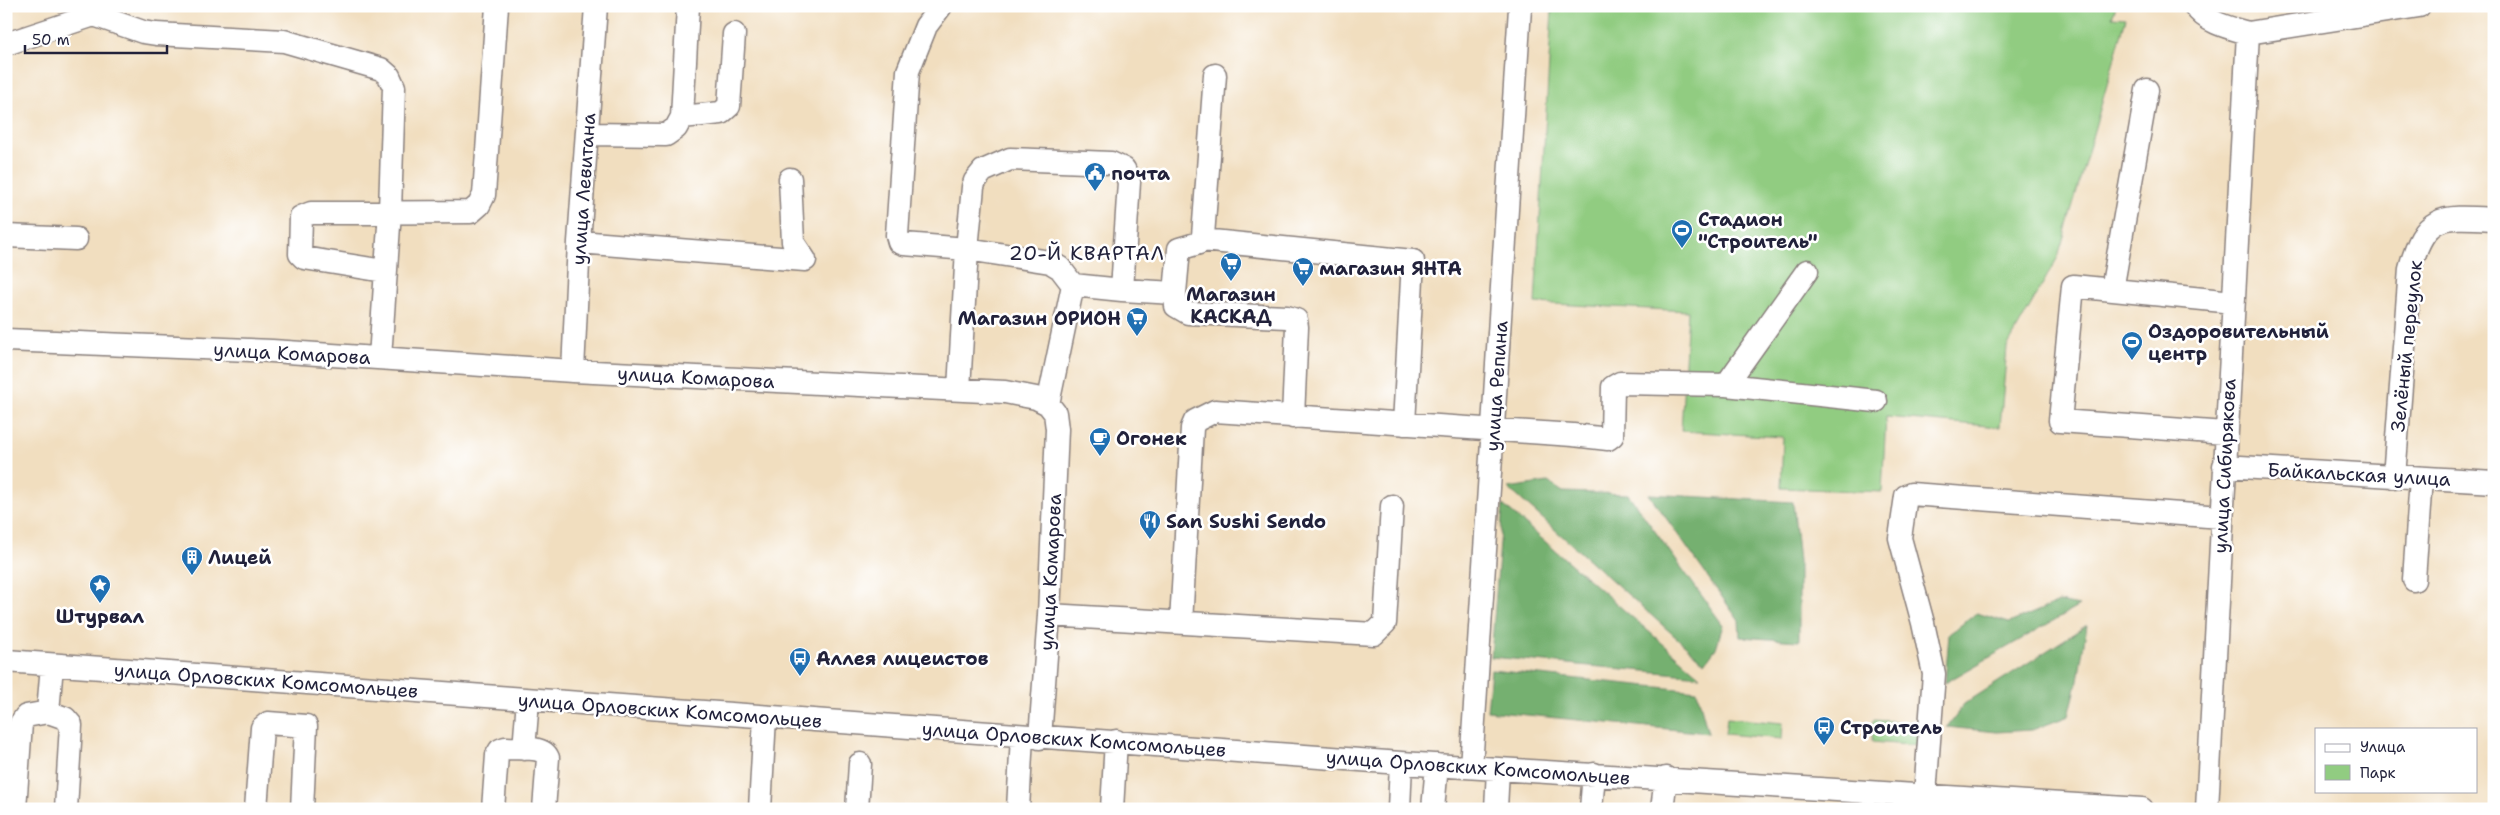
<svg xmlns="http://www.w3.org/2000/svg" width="2500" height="815" viewBox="0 0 2500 815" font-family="'Shantell Sans',sans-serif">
	<rect width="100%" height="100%" fill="#fff"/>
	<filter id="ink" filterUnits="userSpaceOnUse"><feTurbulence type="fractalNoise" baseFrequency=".02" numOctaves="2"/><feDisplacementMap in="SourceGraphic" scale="10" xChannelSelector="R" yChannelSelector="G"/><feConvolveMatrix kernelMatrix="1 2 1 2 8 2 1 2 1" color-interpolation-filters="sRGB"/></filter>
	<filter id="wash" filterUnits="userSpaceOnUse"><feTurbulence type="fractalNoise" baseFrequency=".0096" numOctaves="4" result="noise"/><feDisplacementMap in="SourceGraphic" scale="20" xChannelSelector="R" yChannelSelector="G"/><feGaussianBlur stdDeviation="1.12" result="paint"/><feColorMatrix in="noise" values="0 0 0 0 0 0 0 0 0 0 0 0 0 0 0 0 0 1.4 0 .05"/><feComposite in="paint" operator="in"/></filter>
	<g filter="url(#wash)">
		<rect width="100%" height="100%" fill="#f1debf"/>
		<path fill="#91cc81" stroke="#5a775e" d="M1555,6h561l-4,11 14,1 -68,239 -51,90 -7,80 -114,-10 -4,75 -101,-4 2,-51 -102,-6 7,-120 -153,-8 17,-293z
			M1727,718l56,5 -1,16 -57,-5z
			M1873,720l50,3 -2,23 -49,-4z"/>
		<path fill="#74b06f" stroke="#4b6955" d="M1548,482l15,10 65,2 95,131 -7,23 -11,15 -197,-175z
			M1649,494l144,8 6,59v80l-59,-4 -1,-16z
			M1503,505l197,171 -209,-19z
			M2059,602l20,4 -134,77 4,-49 28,-21 32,10z
			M2087,625l-9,55 -9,36 -37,14 -36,2 -49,-5 17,-23z
			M1491,670l206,21 11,42 -221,-22z"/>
	</g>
	<g filter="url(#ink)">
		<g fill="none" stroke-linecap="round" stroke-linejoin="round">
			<g stroke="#8a807d" stroke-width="25">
				<path id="minor" d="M93,6l1,9 49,17 13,2 128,7 97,28 8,7 5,11 -4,124 -10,147
					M941,6l-15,20 -18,45 -11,164 2,7 5,2 63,5 83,13 10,6 13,17 49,5 53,3 4,-44 20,-6 4,-7 12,-161
					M2195,6c11,17 35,22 53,27l171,-27
					M6,44l88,-29
					M682,117l6,-111
					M587,134l79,1 10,-7 6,-11 39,-4 8,-7 5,-72
					M6,236l70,3
					M1202,240l211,21 -9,163
					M579,242l226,18 -12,-18 -3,-63
					M384,271l-80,-13 -4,-4 1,-37 10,-4 160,-1 8,-7 5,-10 13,-189
					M2112,290l35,-200
					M1175,293l1,13 12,7 99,4 9,3 1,7 -4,90
					M6,340l266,11 301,20 432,21 31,6 12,6 7,9 2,16 -8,186 -9,123
					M573,371l6,-129 17,-236
					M1726,385l81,-114
					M959,389l8,-140 6,-62 2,-6 8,-10 27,-12 101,4 13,6 5,13 -7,108
					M1048,404l25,-119
					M2225,433l-165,-12 13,-135 160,16
					M2224,466l270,16
					M2394,477l16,-208c15,-56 32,-53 84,-50
					M2414,580l7,-102
					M1049,615l325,19 11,-11 7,-117
					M1181,623l11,-195 3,-7 20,-10 358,24 35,4 4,-3 1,-49 7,-4 106,2 150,16
					M6,661l1395,102 741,46
					M52,665l-4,47 17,6 6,7 -5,84
					M524,749l4,-49
					M1471,767l49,-759 2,-2
					M1924,808l10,-134 -11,-51 -23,-85 6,-42 5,-2 310,23
					M15,809l6,-86 5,-7 22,-4
					M256,809l6,-81 6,-5 38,3 -4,83
					M493,809l4,-54 3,-5 5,-2c12,1 38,-3 43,10l-4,51
					M760,809l5,-92
					M857,809l3,-45
					M1018,809l4,-73
					M1112,809l4,-68
					M1399,809l2,-46
					M1433,809l4,-44
					M1496,809l2,-40
					M1591,809l3,-35
					M1662,809l4,-31
					M2207,809l41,-776"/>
			</g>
			<use href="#minor" stroke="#fff" stroke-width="22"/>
		</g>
	</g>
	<defs>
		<g id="civic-pin" transform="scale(1.125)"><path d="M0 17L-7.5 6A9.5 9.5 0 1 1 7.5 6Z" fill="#1f6fb2" stroke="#fff"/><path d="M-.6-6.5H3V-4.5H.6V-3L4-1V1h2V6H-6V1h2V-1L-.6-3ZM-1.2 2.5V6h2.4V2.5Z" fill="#fff"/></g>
		<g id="stadium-pin" transform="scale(1.125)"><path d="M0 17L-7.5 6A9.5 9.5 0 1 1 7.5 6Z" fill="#1f6fb2" stroke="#fff"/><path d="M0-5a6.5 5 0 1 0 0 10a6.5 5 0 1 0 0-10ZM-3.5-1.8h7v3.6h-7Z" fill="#fff"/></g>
		<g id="supermarket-pin" transform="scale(1.125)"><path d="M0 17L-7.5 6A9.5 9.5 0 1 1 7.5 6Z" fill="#1f6fb2" stroke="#fff"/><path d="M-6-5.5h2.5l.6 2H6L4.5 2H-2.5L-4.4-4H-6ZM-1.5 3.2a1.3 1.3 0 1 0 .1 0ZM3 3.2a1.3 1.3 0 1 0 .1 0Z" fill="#fff"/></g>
		<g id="cafe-pin" transform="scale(1.125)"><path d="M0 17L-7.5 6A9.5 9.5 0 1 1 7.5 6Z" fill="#1f6fb2" stroke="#fff"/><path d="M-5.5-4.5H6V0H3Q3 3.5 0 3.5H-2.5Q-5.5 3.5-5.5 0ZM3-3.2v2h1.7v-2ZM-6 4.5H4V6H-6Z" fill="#fff"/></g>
		<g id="restaurant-pin" transform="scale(1.125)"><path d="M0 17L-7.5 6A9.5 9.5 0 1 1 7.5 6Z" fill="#1f6fb2" stroke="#fff"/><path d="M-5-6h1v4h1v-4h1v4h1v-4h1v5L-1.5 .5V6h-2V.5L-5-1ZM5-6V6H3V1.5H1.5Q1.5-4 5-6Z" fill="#fff"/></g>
		<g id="building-pin" transform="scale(1.125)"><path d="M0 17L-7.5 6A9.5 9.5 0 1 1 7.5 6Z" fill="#1f6fb2" stroke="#fff"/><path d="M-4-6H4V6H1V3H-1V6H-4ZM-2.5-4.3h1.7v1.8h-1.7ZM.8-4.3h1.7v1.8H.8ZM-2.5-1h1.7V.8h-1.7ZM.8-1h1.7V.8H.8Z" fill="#fff"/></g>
		<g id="sight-pin" transform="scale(1.125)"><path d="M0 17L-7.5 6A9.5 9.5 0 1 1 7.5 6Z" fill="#1f6fb2" stroke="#fff"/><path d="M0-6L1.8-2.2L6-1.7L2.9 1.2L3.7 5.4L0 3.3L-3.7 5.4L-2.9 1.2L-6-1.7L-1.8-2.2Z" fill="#fff"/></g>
		<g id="bus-pin" transform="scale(1.125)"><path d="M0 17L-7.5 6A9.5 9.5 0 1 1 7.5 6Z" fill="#1f6fb2" stroke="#fff"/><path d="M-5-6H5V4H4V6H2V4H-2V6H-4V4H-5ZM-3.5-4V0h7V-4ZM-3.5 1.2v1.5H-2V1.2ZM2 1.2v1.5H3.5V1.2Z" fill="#fff"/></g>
	</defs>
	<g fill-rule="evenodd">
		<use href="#civic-pin" x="1095" y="173"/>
		<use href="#stadium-pin" x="1682" y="230"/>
		<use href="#supermarket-pin" x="1231" y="263"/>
		<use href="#supermarket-pin" x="1303" y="268"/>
		<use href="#supermarket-pin" x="1137" y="318"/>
		<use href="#stadium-pin" x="2132" y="342"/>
		<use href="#cafe-pin" x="1100" y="438"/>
		<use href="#restaurant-pin" x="1150" y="521"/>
		<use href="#building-pin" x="192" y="557"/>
		<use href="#sight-pin" x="100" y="585"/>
		<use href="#bus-pin" x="800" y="658"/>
		<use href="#bus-pin" x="1824" y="727"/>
	</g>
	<g text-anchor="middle" stroke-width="5" stroke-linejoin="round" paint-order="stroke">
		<g font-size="19" font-weight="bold" fill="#22223b" stroke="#fff" text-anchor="start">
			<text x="1111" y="180">почта</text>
			<text x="1698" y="226">Стадион<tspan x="1698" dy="22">"Строитель"</tspan></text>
			<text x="1319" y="275">магазин ЯНТА</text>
			<text x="1231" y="301" text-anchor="middle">Магазин<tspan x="1231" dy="22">КАСКАД</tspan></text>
			<text x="1121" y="325" text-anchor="end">Магазин ОРИОН</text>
			<text x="2148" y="338">Оздоровительный<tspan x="2148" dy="22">центр</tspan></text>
			<text x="1116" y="445">Огонек</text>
			<text x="1166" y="528">San Sushi Sendo</text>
			<text x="208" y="564">Лицей</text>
			<text x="100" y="623" text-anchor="middle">Штурвал</text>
			<text x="816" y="665">Аллея лицеистов</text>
			<text x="1840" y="734">Строитель</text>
		</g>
		<g font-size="19" fill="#22223b" stroke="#fff">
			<text transform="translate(583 189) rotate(-86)" y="7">улица Левитана</text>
			<text transform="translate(2406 346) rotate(-84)" y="7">Зелёный переулок</text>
			<text transform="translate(292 353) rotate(3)" y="7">улица Комарова</text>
			<text transform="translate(696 377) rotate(3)" y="7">улица Комарова</text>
			<text transform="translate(1496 386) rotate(-86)" y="7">улица Репина</text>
			<text transform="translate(2224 466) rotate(-87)" y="7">улица Сибирякова</text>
			<text transform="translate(2359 474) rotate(3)" y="7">Байкальская улица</text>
			<text transform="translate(1050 572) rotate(-87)" y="7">улица Комарова</text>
			<text transform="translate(266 680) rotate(4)" y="7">улица Орловских Комсомольцев</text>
			<text transform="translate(670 710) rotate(4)" y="7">улица Орловских Комсомольцев</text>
			<text transform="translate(1074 739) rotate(4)" y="7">улица Орловских Комсомольцев</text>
			<text transform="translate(1478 767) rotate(4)" y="7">улица Орловских Комсомольцев</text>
		</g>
		<g font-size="20" letter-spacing="1" fill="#22223b" stroke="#fff">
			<text x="1087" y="260">20-Й КВАРТАЛ</text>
		</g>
	</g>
	<rect width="2500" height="815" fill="none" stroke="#fff" stroke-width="25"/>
	<rect x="2315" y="728" width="162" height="65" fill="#ffffff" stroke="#a7a7b1"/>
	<rect x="2325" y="744" width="25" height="8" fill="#ffffff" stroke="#a7a7b1"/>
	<text x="2360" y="752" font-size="15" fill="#22223b">Улица</text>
	<rect x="2325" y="765" width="25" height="15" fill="#91cc81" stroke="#a7a7b1"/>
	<text x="2360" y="778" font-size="15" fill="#22223b">Парк</text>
	<path d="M25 45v8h142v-8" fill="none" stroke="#22223b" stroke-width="2.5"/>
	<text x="32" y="45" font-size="15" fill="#22223b" stroke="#ffffff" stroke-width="4" paint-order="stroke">50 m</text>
</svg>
